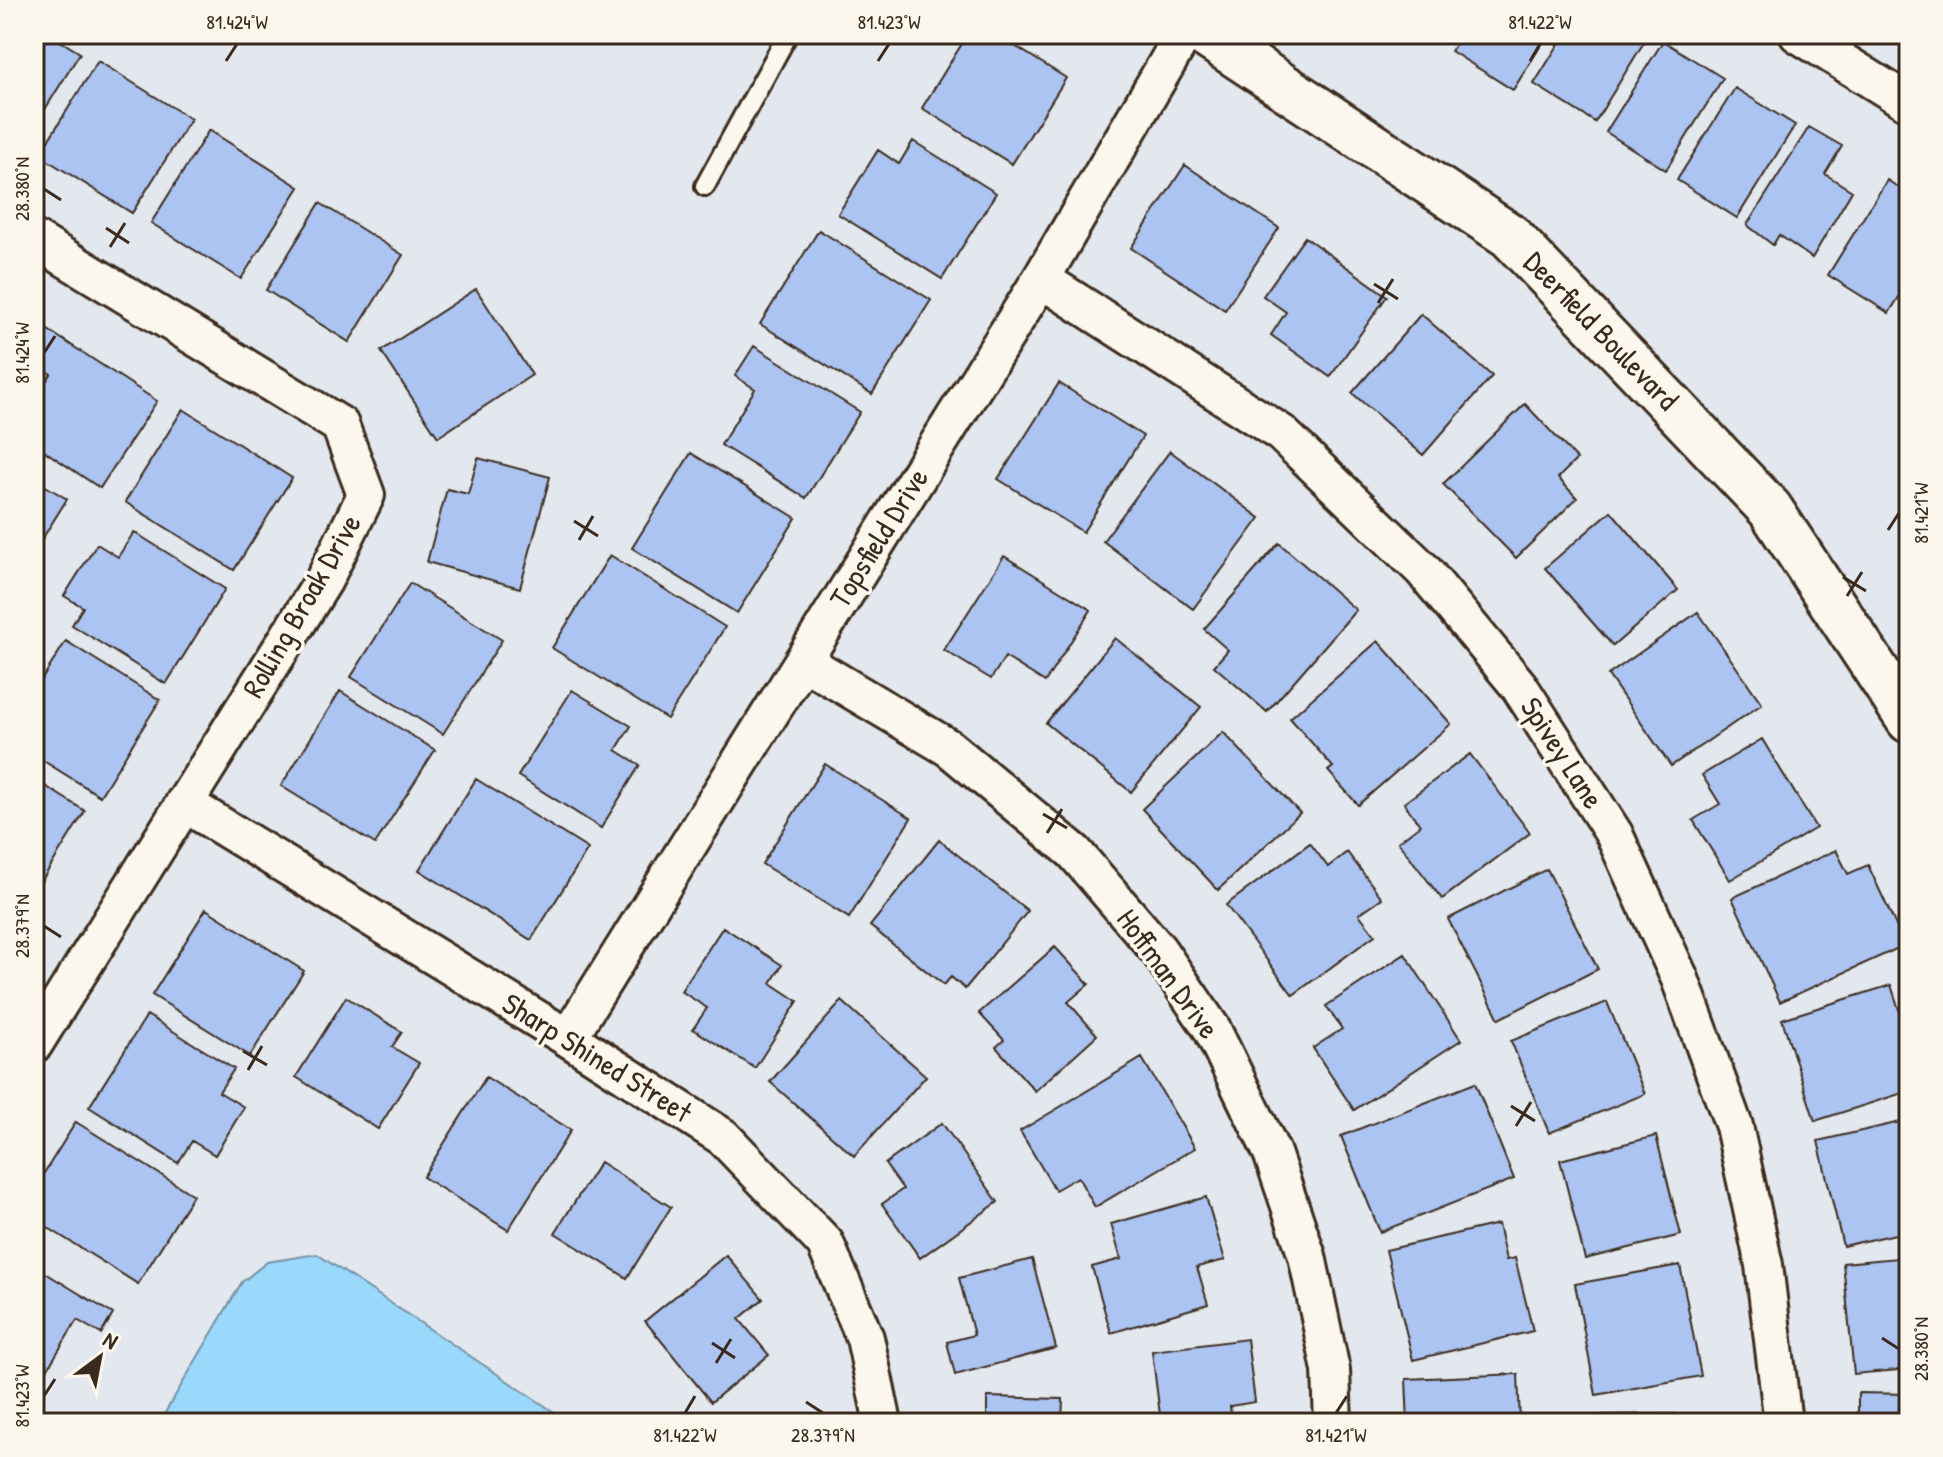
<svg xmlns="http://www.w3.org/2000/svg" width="1943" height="1457" viewBox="0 0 1943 1457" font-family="'Patrick Hand',sans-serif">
	<rect width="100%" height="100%" fill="#e3e8ee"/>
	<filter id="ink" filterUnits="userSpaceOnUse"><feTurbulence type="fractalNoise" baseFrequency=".0125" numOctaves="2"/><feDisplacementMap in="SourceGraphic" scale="16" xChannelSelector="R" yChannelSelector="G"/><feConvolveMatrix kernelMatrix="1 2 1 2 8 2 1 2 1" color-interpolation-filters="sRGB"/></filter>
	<g filter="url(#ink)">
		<path fill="#9ad8fc" stroke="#7492a3" stroke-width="2" d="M317,1254l246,164 3,5h-407l83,-141 25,-20z"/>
		<path fill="#acc4f2" stroke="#3b2a1e" stroke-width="2" d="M34,34h15l31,19 -46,74z
			M968,34h28l70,44 -54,86 -90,-56z
			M1462,34h86l-35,56 -62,-39z
			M1565,34h84l-54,88 -61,-38z
			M1663,41l60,37 -57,92 -60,-38z
			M98,61l93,58 -59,94 -93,-58z
			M1735,88l60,37 -58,93 -60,-38z
			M1809,127l33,19 -17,28 27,17 -40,67 -33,-23 -6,10 -26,-20z
			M209,130l90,57 -58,92 -90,-56z
			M913,141l83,52 -54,86 -104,-65 40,-64 21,14z
			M1185,165l94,63 -54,82 -94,-62z
			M1887,180l22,14v87l-20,32 -61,-38z
			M320,203l83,52 -54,87 -83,-52z
			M819,230l112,70 -59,94 -112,-70z
			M1305,237l82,59 -57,81 -59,-42 15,-23 -23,-16z
			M476,289l56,86 -94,62 -57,-86z
			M1421,314l71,62 -69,79 -71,-62z
			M45,328l112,73 -57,87 -66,-44v-44l17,-26 -17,-11v-19z
			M754,346l106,66 -54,86 -85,-53 34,-56 -20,-13z
			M1059,383l84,53 -60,96 -85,-53z
			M1525,404l52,55 -19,19 19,20 -61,60 -73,-74z
			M183,409l109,69 -58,92 -109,-68z
			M1170,451l90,67 -67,91 -90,-68z
			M691,453l105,65 -59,95 -105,-65z
			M478,458l72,19 -30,111 -93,-26 20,-73 21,5z
			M34,479l33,20 -33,53z
			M1611,511l67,79 -65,56 -68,-78z
			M134,532l91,57 -59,95 -94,-59 11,-18 -19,-11 33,-52 21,13z
			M1279,543l77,67 -89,102 -53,-46 14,-16 -24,-21z
			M610,555l115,72 -58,92 -115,-71z
			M1004,556l87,54 -46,72 -40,-25 -14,22 -47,-29z
			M410,583l92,57 -59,94 -92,-57z
			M1698,612l64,92 -91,62 -63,-91z
			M1115,638l86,69 -70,85 -85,-69z
			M66,641l94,59 -60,96 -66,-41v-63z
			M1378,641l73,83 -93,81 -30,-34 5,-4 -43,-49z
			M572,690l59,36 -15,24 24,15 -39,63 -83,-52z
			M340,691l95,59 -60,94 -94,-58z
			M1223,732l77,81 -82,77 -76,-81z
			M1762,739l54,89 -86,52 -37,-60 27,-16 -18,-29z
			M1470,754l60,79 -88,66 -44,-57 22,-17 -16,-22z
			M825,764l86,54 -62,100 -87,-54z
			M34,779l51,32 -51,82z
			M476,779l112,70 -57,91 -112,-70z
			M939,840l89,71 -63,78 -14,-12 -7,8 -74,-59z
			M1310,843l18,24 19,-15 35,46 -23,16 16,21 -82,60 -67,-90z
			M1836,850l12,24 20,-9 37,80 -125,57 -48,-104z
			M1547,869l51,100 -99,50 -51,-100z
			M206,909l98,62 -54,85 -98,-61z
			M723,927l59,38 -11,18 27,18 -43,67 -62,-39 14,-21 -26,-17z
			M1055,947l34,37 -21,18 29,33 -62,56 -39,-44 8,-7 -25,-27z
			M1405,954l56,86 -107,70 -41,-62 29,-19 -16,-23z
			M1891,985l18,55v51l-94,30 -33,-102z
			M346,997l56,35 -10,15 27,16 -41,66 -82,-52z
			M842,1001l84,75 -72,80 -84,-74z
			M1607,1002l38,92 -96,39 -38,-92z
			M147,1015l87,54 -15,23 25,15 -29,48 -23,-14 -14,22 -89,-56z
			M1142,1058l53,90 -100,59 -17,-30 -23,13 -35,-59z
			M486,1077l85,53 -63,100 -85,-53z
			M1475,1083l39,96 -134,53 -39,-96z
			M1909,1120v111l-66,15 -25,-105z
			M76,1122l117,73 -55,89 -104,-65v-30z
			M942,1123l56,79 -78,56 -38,-54 21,-15 -18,-25z
			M1656,1136l25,99 -96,24 -25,-99z
			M600,1162l71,45 -44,71 -72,-45z
			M1206,1197l19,63 -28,7 11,37 -97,29 -19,-66 29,-8 -10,-35z
			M1498,1224l8,36 9,-2 18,73 -120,29 -27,-110z
			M726,1255l37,44 -24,20 30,36 -58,47 -66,-81z
			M1909,1257v112l-55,5 -11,-111z
			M1032,1259l24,89 -101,27 -8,-33 27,-7 -15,-57z
			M1680,1265l21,111 -105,19 -21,-111z
			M34,1266l79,48 -12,20 -24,-14 -41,68z
			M1247,1339l8,63 -25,4 2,17h-71l-9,-72z
			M1518,1374l2,49h-112l-2,-44z
			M1858,1393l51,1v29h-51z
			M987,1397l76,2 -1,24h-75z
			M1675,1414v9h-73v-8z"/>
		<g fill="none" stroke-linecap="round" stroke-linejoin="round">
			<g stroke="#3b2a1e" stroke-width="24">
				<path id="service" d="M705,186l83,-152"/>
			</g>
			<g stroke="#3b2a1e" stroke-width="42">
				<path id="minor" d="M1798,34l111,69
					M34,239l306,186 26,70 -42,85 -290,464
					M1041,279l240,154 142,137 96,116 95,148 66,145 54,147 30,139 19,158
					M803,661l146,87 125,104 85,99 53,78 60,124 35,103 24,114 2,53
					M184,803l384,235 155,99 102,106 40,95 18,85
					M568,1038l473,-759 143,-245"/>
			</g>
			<g stroke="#3b2a1e" stroke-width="50">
				<path id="tertiary" d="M1204,34l306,202 260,273 139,211"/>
			</g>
			<use href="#service" stroke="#fbf7ec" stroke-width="18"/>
			<use href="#minor" stroke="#fbf7ec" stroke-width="36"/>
			<use href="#tertiary" stroke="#fbf7ec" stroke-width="44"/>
		</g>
	</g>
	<path fill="none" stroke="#3b2a1e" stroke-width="3" d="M226,61l11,-17M878,61l11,-17M1530,61l10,-17M44,189l17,11M106,228l23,15M110,247l15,-24M1374,284l24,15M1378,303l15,-24M44,353l11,-17M574,521l24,15M1888,530l11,-17M579,540l14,-24M1843,577l23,14M1847,596l15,-24M1043,814l24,14M1047,833l15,-24M44,926l17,11M243,1051l24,14M248,1070l14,-24M1511,1106l24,15M1516,1126l15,-24M1882,1338l17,11M712,1343l23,15M716,1363l15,-24M44,1396l11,-17M806,1402l17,11M685,1413l10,-17M1336,1413l11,-17"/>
	<g text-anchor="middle" stroke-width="7" stroke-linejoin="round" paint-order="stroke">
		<g font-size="30" fill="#3b2a1e" stroke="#fbf7ec">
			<text transform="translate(1601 331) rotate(46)" y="10">Deerfield Boulevard</text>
			<text transform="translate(879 538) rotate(-58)" y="10">Topsfield Drive</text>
			<text transform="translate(302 606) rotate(-60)" y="10">Rolling Broak Drive</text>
			<text transform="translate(1562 753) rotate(57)" y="10">Spivey Lane</text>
			<text transform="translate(1168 974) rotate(54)" y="10">Hoffman Drive</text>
			<text transform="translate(597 1058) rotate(32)" y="10">Sharp Shined Street</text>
		</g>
	</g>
	<rect width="1943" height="1457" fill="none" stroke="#fbf7ec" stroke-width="88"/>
	<g transform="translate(100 1357) rotate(32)" stroke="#fbf7ec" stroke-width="6" paint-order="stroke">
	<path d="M0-6L14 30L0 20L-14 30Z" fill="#3b2a1e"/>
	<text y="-12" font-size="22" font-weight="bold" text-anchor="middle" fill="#3b2a1e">N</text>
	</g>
	<rect x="44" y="44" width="1855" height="1369" fill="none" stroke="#3b2a1e" stroke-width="3"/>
	<g font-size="20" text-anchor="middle" fill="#3b2a1e">
		<text x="237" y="29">81.424°W</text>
		<text x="889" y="29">81.423°W</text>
		<text x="1540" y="29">81.422°W</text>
		<text transform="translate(22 189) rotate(-90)" y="7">28.380°N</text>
		<text transform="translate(22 353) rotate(-90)" y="7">81.424°W</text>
		<text transform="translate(1921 513) rotate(-90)" y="7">81.421°W</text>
		<text transform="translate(22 926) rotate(-90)" y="7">28.379°N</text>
		<text transform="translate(1921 1349) rotate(-90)" y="7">28.380°N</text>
		<text transform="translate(22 1396) rotate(-90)" y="7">81.423°W</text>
		<text x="685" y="1442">81.422°W</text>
		<text x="823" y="1442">28.379°N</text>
		<text x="1336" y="1442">81.421°W</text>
	</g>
</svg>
